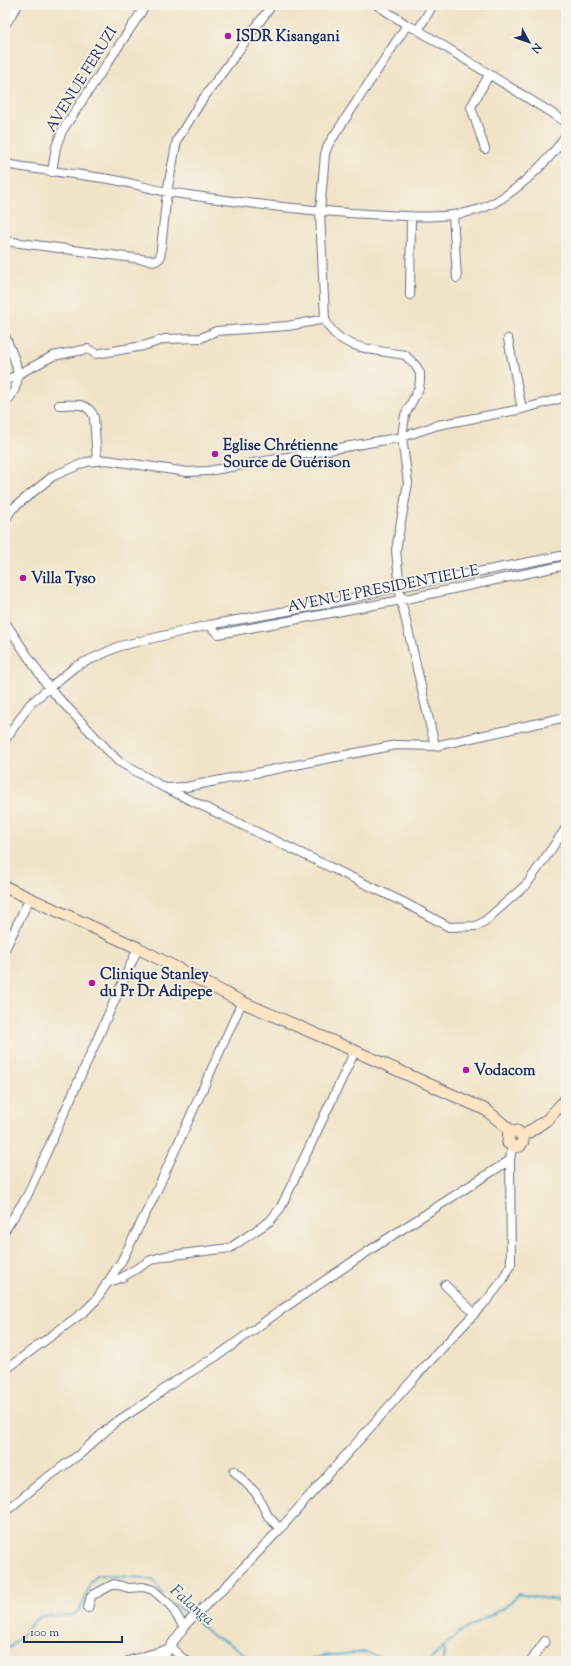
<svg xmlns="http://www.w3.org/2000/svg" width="571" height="1666" viewBox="0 0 571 1666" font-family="'Sorts Mill Goudy',serif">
	<rect width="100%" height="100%" fill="#f7f3e8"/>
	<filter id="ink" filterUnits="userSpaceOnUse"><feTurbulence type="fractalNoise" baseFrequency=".025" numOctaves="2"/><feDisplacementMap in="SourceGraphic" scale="8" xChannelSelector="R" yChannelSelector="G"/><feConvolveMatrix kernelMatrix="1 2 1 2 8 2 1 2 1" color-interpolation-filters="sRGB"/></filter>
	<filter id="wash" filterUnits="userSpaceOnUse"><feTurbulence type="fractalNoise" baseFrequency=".012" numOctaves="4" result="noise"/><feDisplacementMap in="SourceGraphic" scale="16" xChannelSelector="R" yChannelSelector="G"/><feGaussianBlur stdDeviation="0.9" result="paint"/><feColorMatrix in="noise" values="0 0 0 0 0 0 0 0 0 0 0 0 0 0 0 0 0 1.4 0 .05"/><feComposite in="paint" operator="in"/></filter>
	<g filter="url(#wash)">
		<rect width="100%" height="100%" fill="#f1e3c8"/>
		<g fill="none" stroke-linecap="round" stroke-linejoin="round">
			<path stroke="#4aa9c9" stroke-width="2" d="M173,1604l18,12
				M194,1619l20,18 14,5 26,19
				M5,1647l4,1c12,-8 21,-26 31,-31 12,-6 29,5 38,-6 11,-11 6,-28 21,-36l45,3 10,3 9,13
				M304,1661l19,-5 41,-4 34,9
				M429,1661l29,-28 46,-25 15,-14c16,5 32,3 47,8
				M443,1661l1,-15"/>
		</g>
	</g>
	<g filter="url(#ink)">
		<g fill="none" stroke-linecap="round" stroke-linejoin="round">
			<g stroke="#666e83" stroke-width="10">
				<path id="street" d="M377,5l30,20 11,5 148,92
					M5,25l13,-20
					M407,25l-79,120 -3,9 -5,58 5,107c12,31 52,31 80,36l11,11 4,7v8l-1,7 -14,27 -3,22 6,46 -12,67 5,50 34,146
					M418,30l15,-25
					M485,149l-14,-42 18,-32
					M5,164c35,6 70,10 104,15 20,3 40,10 59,13 67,10 134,19 201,22 35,2 74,6 108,-4 32,-10 71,-47 89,-75
					M52,172l4,-25 6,-16 84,-126
					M453,215l4,63
					M5,241l151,20 4,-3 7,-66 10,-52 23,-37 72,-98
					M410,295l1,-79
					M5,336c11,27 22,43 0,68
					M508,339l14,70
					M5,381l48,-25 35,-7 8,5 47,-8 22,-7 36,-1 15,-7 72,-5 37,-7
					M59,405c15,0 29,-4 35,12l3,43
					M5,520l7,-11 41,-33 33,-14 21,-2 80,12 21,-1 194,-34 36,-12 84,-16 44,-12
					M5,622l44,66 69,73 47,27 240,115 44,24 27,-1 9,-5 42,-37 39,-56
					M209,625l9,9 183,-34 165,-35
					M5,740l25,-36 19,-16 27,-22 44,-20 89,-21 117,-21 73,-17 167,-32
					M166,788l20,-1 210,-42 39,1 131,-29
					M5,949l25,-51
					M5,1230l22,-34 111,-248
					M106,1283l15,-5 30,-18 14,-4 65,-8 40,-27 11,-14 74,-156
					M445,1285l29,28
					M5,1370l80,-59 11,-11 25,-38 32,-63 89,-197
					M234,1471l22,22 12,23 12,13
					M5,1512l36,-30 39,-28 33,-30 37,-24 21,-16 49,-30 61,-44 98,-66 131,-84
					M88,1608l3,-12 23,-12 15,4 14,-1 10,3 17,15 14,22
					M170,1647l16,14
					M128,1661l40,-12
					M163,1661l5,-12 20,-27 39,-37 53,-56 136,-153 72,-77 14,-18 9,-17 -1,-104 2,-13
					M531,1661l14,-20"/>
			</g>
			<g stroke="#666e83" stroke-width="13">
				<path id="secondary" d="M5,887l133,61 104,54 113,49 131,59 23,19
					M509,1129l1,4 7,-2 6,5v5l-3,5 -5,1 -7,-4z
					M523,1136l25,-17 18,-20"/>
			</g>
			<use href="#street" stroke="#fff" stroke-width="8"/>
			<use href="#secondary" stroke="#fde5c4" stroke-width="11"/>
		</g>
	</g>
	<g fill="#b5179e" stroke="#f7f3e8" stroke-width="1.5">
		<circle cx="228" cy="36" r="4"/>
		<circle cx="215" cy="454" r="4"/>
		<circle cx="23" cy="578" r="4"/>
		<circle cx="92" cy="983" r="4"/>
		<circle cx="466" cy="1070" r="4"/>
	</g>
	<g text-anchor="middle" stroke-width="3.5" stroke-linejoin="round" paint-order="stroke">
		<g font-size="15" font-weight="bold" fill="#1b2f5e" stroke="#f7f3e8" text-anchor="start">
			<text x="236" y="41">ISDR Kisangani</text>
			<text x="223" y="450">Eglise Chrétienne<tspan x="223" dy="17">Source de Guérison</tspan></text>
			<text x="31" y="583">Villa Tyso</text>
			<text x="100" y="979">Clinique Stanley<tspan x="100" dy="17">du Pr Dr Adipepe</tspan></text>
			<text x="474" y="1075">Vodacom</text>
		</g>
		<g font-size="15" fill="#1b2f5e" stroke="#f7f3e8">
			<text transform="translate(81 79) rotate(-58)" y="5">AVENUE FERUZI</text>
			<text transform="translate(383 588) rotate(-11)" y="5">AVENUE PRESIDENTIELLE</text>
		</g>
		<g font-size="16" font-style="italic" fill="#2b5a83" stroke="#f7f3e8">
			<text transform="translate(193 1604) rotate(41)" y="6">Falanga</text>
		</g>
	</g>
	<rect width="571" height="1666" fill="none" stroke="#f7f3e8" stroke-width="20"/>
	<g transform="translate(529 42) rotate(130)" stroke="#f7f3e8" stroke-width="3" paint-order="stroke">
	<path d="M0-3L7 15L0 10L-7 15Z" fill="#1b2f5e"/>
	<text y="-6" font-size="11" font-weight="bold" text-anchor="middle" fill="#1b2f5e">N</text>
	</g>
	<path d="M24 1636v6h98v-6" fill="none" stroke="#1b2f5e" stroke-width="2"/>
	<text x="30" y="1636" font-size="12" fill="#1b2f5e" stroke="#f7f3e8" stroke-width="3" paint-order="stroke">100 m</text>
</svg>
